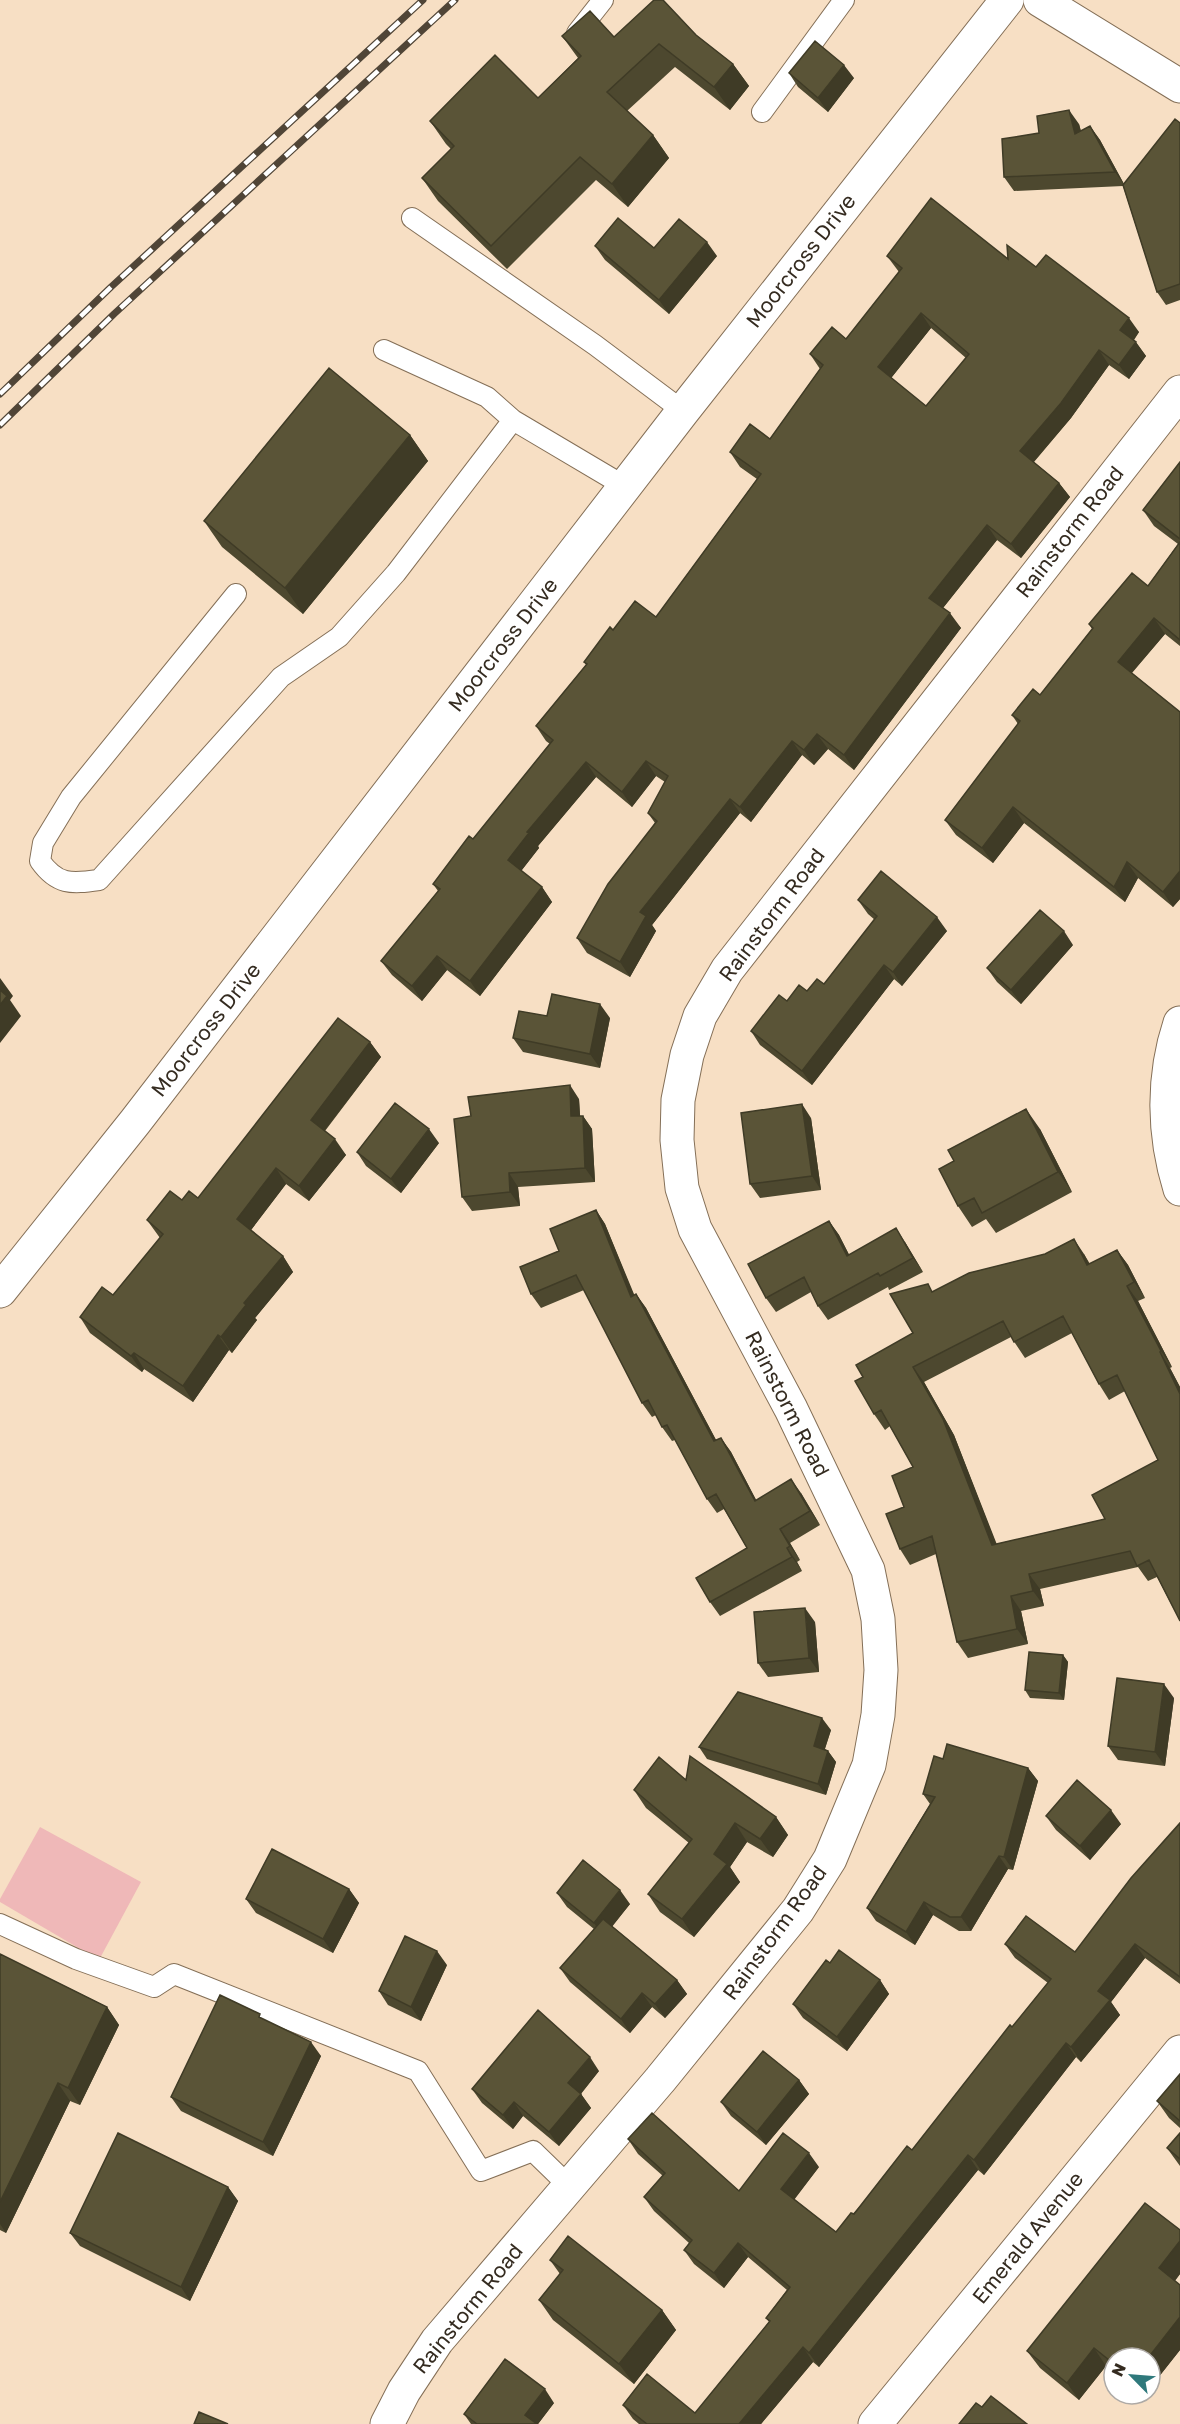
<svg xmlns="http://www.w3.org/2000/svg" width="1180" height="2424" viewBox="0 0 1180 2424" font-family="'Golos Text',sans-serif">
	<rect width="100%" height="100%" fill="#f7dfc4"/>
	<path fill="#efb8b8" d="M40,1827l101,55 -42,78 -99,-58v-3z"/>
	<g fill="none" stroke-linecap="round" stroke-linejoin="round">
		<g stroke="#846f57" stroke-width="22">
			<path id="service" d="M577,33l26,-33
				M762,112l82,-112
				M412,218l183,127 88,66
				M384,350l103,47 26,23 113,67
				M236,594l-165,203 -28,46 -3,18c17,24 31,23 59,19l182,-203 58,-40 57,-64 117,-153
				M0,1924l76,35 78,28 20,-13 244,97 63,100 52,-20 36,35"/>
		</g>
		<g stroke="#846f57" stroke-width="35">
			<path id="minor" d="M1040,0l140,86
				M1180,1023c-18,54 -17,112 0,166
				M387,2424l17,-33 33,-50 223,-261 138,-170 32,-51 39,-94 9,-50 3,-45 -3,-51 -10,-49 -77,-161 -96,-180 -13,-41 -5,-48 1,-40 9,-45 13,-39 27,-46 453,-578
				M875,2424l305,-372"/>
		</g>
		<g stroke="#846f57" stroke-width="35">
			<path id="tertiary" d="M0,1291l135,-169 548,-711 324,-411"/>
		</g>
		<use href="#service" stroke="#fff" stroke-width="20"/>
		<use href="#minor" stroke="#fff" stroke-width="33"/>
		<use href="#tertiary" stroke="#fff" stroke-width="33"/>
		<g stroke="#504537" stroke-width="7">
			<path id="rail" d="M0,394l111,-107 312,-287
				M0,425l114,-111 341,-314"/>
		</g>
		<use href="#rail" stroke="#fff" stroke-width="4.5" stroke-dasharray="14" stroke-linecap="butt"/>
	</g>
	<path fill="#4d482f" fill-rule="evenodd" d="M696,35l37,29 16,22 -19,24 -55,-43 -48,44 26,24 16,23 -41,49 -32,-27 -89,89 -69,-68 -16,-23 29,-29 -5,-5 -16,-23 108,-23 40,-40 -16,-22 52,1z
		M789,73l65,5 -26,34 -30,-25z
		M1180,123v177l-14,5 -9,-13 -34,-106 -109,5 -10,-14 35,-44 40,-9 2,7 9,-5 10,14 24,44z
		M595,246l59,2 63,8 -48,58 -64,-54z
		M887,256l121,3 28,8 103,65 -5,8 12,16 -17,23 -20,-14 -38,53 -37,44 25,21 11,14 -49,61 -24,-18 -54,68 18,20 -107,142 -26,-21 -14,16 -12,-10 -51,67 -11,-9 -88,112 4,6 -26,46 -43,-24 -10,-15 78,-115 -7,-10 17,-31 -9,-6 -24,31 -36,-30 -58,69 1,2 -18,23 21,16 10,15 -72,94 -33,-26 -25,31 -30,-26 -11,-14 57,-70 -5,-7 40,-45 77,-95 -4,-3 -10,-15 50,-61 -2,-3 29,-32 43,-13 101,-138 -17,-12 -10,-15 40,-13 50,-70 -10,-15 36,-15 53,-67zM931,328l35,30 -40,48 -35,-28z
		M410,435l18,26 -125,153 -81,-67 -18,-26z
		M1180,462v184l-15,-12 -33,39 48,39v187l-7,8 -35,-29 -13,24 -101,-79 -31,40 -37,-28 -11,-15 73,-96 -6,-9 28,-20 52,-66 -3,-5 59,-38 30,-42 -24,-18 -11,-16z
		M858,900l89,31 -45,55 -8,-7 -82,106 -52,-40 -9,-14 36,-30 37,-17 51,-64 -7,-6z
		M1073,945l-52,59 -24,-22 -10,-14z
		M547,1016l63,2 -10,50 -77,-16 -10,-14z
		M370,1042l11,15 -56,74 21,24 -37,46 -23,-17 -35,46 32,26 10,16 -38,46 2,2 -25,33 -3,-3 -36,52 -49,-33 -2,3 -52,-39 -10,-16 33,-22 47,-57 -13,-18 35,-20 16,-2z
		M579,1099l1,17h3l9,13 3,53 -77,5 2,19 -48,5 -10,-14z
		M811,1118l10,72 -61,8 -10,-14z
		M1040,1129l32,63 -76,41 -10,-14 -14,8 -14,-21z
		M439,1143l-38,50 -35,-27 -9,-14z
		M596,1210l9,14 29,72 2,-2 10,14 70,132 5,-2 10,14 25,48 45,-7 19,32 -30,18 10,17 -3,2 5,9 -82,45 -10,-14 37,-54 -23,-39 -7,4 -10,-14 -32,-59 -3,1 -10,-14 -6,-12 -4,2 -10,-14 -58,-113 -43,18 -10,-14 28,-43z
		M829,1221l10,14 10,20 56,-13 18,30 -34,18 -1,-3 -60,33 -10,-14 -7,-14 -35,20 -10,-14z
		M1117,1250l11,15 17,33 -7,3 34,66 -2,1 10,19v234l-23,-44 -9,4 -10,-14 -98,22 4,17 -23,5 7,33 -60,14 -11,-16 -21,-88 -26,11 -10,-16 4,-42 9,-40 -23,-41 -5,4 -11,-16 -11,-37 50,-44 20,-41 151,-38 6,10zM1072,1333l27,51 10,16 16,-9 33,69 -53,59 -109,25 -42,-109 -30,-53 87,-45 14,21z
		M815,1622l4,50 -51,5 -10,-14z
		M1063,1655l5,7 -4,38 -34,-2 -5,-8z
		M1174,1698l-9,68 -47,-6 -10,-14z
		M831,1730l-6,19 3,2 8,11 -10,33 -119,-36 -8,-12z
		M943,1759l85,9 10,13 -25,89 -5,-1 -37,62h-12l-26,-16 -18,30 -39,-24 -9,-13 63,-104 -7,-10z
		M686,1780l90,37 12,18 -15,22 -26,-15 -17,25 10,15 -46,55 -34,-25 -12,-18 41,-51 -43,-35 -12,-18z
		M1046,1816l75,8 -31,36 -34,-30z
		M1180,1823v161l-35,-26 -34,44 9,13 -39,47 -5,-5 -92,118 -6,-5 -159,197 -6,-5 -52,62h-122l-6,-5 -10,-14 72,8 74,-91 -3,-4 21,-28 -39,-33 -24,31 -30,-24 -10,-14 5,-7 -35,-32 -10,-14 19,-21 -25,-22 -10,-15 111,52 80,-24 -25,32 42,33 76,-82 136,-167 -33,-25 -10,-14 70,8z
		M349,1889l10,14 -26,50 -77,-40 -10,-14z
		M557,1893l73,11 -18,22 65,54 10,14 -22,24 -13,-11 -22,26 -60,-51 -10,-14 34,-39 -27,-22z
		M0,1954l107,53 12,18 -39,80 -10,-4 -64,132 -6,-3z
		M830,1963l50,17 9,14 -42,57 -44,-33 -10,-14z
		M447,1965l-26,56 -33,-16 -9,-14z
		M264,2020l57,36 -48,100 -92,-45 -10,-14z
		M599,2071l-18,23 10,14 -32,38 -36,-30 -10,13 -31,-26 -10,-14z
		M1180,2074v54l-11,-10 -12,-17z
		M799,2080l10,14 -43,51 -35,-29 -10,-14z
		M1180,2133v33l-13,-18z
		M228,2187l10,14 -48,100 -110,-55 -10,-13z
		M1180,2231v43l-5,7 5,4v65l-30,38v-30h-36v14l-8,-6 -27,34 -39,-32 -13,-17z
		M550,2260l112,50 14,20 -42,54 -81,-64 -14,-20 21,-26z
		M554,2403l-16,21h-67l-7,-10z"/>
	<path fill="#3f3b26" d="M733,64l16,22 -19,24 -16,-23z
		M844,65l10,13 -26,34 -10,-14z
		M1069,110l10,14 6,24 -10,-14z
		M1090,126l10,14 25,46 -10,-14z
		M653,135l16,23 -41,49 -16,-23z
		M707,242l10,14 -48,58 -10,-14z
		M921,313l10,15 -43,54 -10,-15z
		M1129,318l10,14 -9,13 -10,-15z
		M1136,342l10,14 -17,23 -10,-14z
		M1099,350l10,15 -38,53 -41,48 -10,-15z
		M410,435l18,26 -125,153 -18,-26z
		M1059,483l11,14 -49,61 -10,-14z
		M987,525l10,15 -58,73 -10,-15z
		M950,613l11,15 -107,142 -10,-15z
		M1154,618l11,16 -37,43 -10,-15z
		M817,734l11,15 -14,16 -10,-15z
		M792,741l10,14 -51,67 -11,-15z
		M646,761l10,15 -24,31 -10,-15z
		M586,762l10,15 -58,69 1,2 -21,27 -10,-15 19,-28z
		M730,799l10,14 -88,112 4,6 -26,46 -10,-15 20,-50z
		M1013,807l11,16 -31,40 -11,-15z
		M1127,862l11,16 -13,24 -11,-15z
		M1180,871v28l-7,8 -10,-15z
		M542,887l10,15 -72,94 -10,-15z
		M937,917l10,14 -45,55 -9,-14z
		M1064,931l9,14 -52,59 -10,-14z
		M437,956l10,14 -25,31 -10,-15z
		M884,965l10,14 -82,106 -10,-14z
		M0,978l13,18 -3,4 11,16 -21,27z
		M600,1004l10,14 -10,50 -10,-14z
		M370,1042l11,15 -60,78 -10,-15z
		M570,1085l9,14 2,31 -10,-14z
		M802,1104l9,14 10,72 -9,-14z
		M1026,1109l14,20 32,63 -14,-20z
		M583,1116l9,13 3,53 -10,-14z
		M429,1129l10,14 -38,50 -10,-14z
		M335,1139l11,16 -37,46 -10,-15z
		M276,1168l10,16 -38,50 -11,-15z
		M509,1173l9,14 2,19 -10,-14z
		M596,1210l9,14 36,87 -10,-14z
		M829,1221l10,14 18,35 -10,-14z
		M896,1228l9,14 18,30 -10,-14z
		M1074,1239l10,15 14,27 -11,-16z
		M1117,1250l11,15 17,33 -11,-16z
		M283,1256l10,16 -38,46 2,2 -25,33 -11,-16 23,-34z
		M1127,1286l11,15 34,66 -11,-16z
		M636,1294l10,14 78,147 -10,-14z
		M218,1335l11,15 -36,52 -10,-16z
		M1160,1352l10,16 10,19v7z
		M134,1353l10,16 -2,3 -11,-16z
		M913,1367l11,15 30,53 49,125 -11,-15z
		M721,1438l10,14 33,63 -9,-14z
		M791,1479l10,14 19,32 -10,-14z
		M780,1529l10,14 10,17 -10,-14z
		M787,1548l10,14 5,9 -10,-14z
		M1029,1574l11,15 4,17 -11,-15z
		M1011,1596l10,15 7,33 -11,-15z
		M805,1608l10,14 4,50 -10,-14z
		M1063,1655l5,7 -4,38 -5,-7z
		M1164,1684l10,14 -9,68 -10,-14z
		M822,1718l9,12 -9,27 -8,-11z
		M828,1751l8,11 -10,33 -8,-11z
		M1028,1768l10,13 -25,89 -9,-13z
		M1111,1810l10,14 -31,36 -10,-14z
		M776,1817l12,18 -15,22 -13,-18z
		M735,1823l12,19 -17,25 10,15 -46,55 -12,-18 32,-65z
		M999,1856l9,13 -37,62 -10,-14z
		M349,1889l10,14 -26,50 -10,-14z
		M620,1890l10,14 -26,33 -10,-14z
		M924,1902l9,13 -18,30 -9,-13z
		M1135,1944l10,14 -34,44 9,13 -39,47 -10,-15 27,-56z
		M437,1951l10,14 -26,56 -10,-14z
		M677,1980l10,14 -22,24 -10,-14z
		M880,1980l9,14 -42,57 -10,-14z
		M642,1993l10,14 -22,26 -9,-14z
		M107,2007l12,18 -39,80 -12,-17z
		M311,2042l10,14 -48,100 -10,-14z
		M1066,2043l10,14 -92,118 -10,-15z
		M590,2057l9,14 -21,26 -10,-14z
		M799,2080l10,14 -43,51 -9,-13z
		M58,2083l12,18 -64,132 -6,-9v-22z
		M581,2094l10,14 -32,38 -10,-14z
		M514,2102l9,14 -10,13 -10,-14z
		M809,2153l10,14 -28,37 -10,-15z
		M968,2155l10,15 -159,197 -10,-14z
		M228,2187l10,14 -48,100 -9,-14z
		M1180,2231v43l-9,11 -12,-17z
		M738,2243l10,14 -24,31 -10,-15z
		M662,2310l14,20 -42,54 -15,-20z
		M1180,2317v33l-30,38v-30h-2z
		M803,2347l10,15 -52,62h-22z
		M1094,2348l12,18 -27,34 -12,-17z
		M545,2389l9,14 -16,21h-7l-6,-9z"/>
	<path fill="#5a5437" stroke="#3f3b26" stroke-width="1.5" fill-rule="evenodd" d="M654,0h9l33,35 37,29 -19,23 -55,-43 -52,48 46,43 -41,49 -32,-27 -89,89 -69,-68 32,-32 -24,-25 65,-66 43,43 43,-42 -19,-20 28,-25 24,26z
		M815,41l29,24 -26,33 -29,-25z
		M1069,110l6,24 15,-8 25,46 -111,5 -2,-38 37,-6 -2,-17z
		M1175,119l5,4v161l-23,8 -34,-107z
		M931,198l77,61 -1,-14 29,22 10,-12 83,63 -9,12 16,12 -17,23 -20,-15 -38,53 -41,48 39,32 -48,61 -24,-19 -58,73 21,15 -106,142 -27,-21 -13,16 -12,-9 -52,66 -10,-8 -90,113 6,4 -26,46 -43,-24 31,-54 49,-63 -9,-8 20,-37 -22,-15 -24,31 -36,-30 -59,70 2,1 -21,27 34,27 -72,94 -33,-25 -25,30 -31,-25 59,-72 -7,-5 36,-48 4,3 80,-99 -17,-14 51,-62 -3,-2 26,-35 3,3 22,-29 21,16 105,-143 -31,-22 20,-28 20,15 53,-74 -13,-11 22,-27 14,12 56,-71 -15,-12zM921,313l48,41 -43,52 -48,-39z
		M618,218l36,30 25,-29 28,23 -48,58 -64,-54z
		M329,368l81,67 -125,153 -81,-67z
		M1180,462v77l-37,-29z
		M1180,542v98l-26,-22 -36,44 62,50v159l-17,21 -36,-30 -13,25 -101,-80 -31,41 -37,-28 75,-99 -8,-6 21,-26 7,6 53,-67 -4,-4 43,-51 16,13z
		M881,871l56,46 -44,55 -9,-7 -82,106 -51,-40 28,-36 8,6 12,-16 8,6 10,-12 7,5 53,-68 -19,-16z
		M1040,910l24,21 -53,59 -24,-22z
		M0,990l7,6 -7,9z
		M552,994l48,10 -10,50 -77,-16 6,-27 28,5z
		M338,1018l32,24 -59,78 24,19 -36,47 -23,-18 -39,51 46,37 -39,47 2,2 -25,32 -3,-2 -35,51 -49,-33 -3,3 -51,-39 22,-30 11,8 50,-61 -16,-14 23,-29 12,9 7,-9 9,7z
		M570,1085l1,31h12l2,52 -76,5 1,19 -48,5 -8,-78 17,-3 -3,-19z
		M395,1103l34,26 -38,50 -34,-27z
		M802,1104l10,72 -62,8 -9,-71z
		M1026,1109l32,63 -76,41 -8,-15 -16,8 -19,-37 15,-8 -6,-11z
		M596,1210l35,87 5,-3 78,147 7,-3 34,63 36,-22 19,32 -30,18 10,17 -3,2 5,9 -82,45 -14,-24 51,-30 -31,-54 -9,5 -40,-74 -5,2 -14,-27 -6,3 -66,-128 -45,19 -11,-27 39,-16 -9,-22z
		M829,1221l18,35 49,-28 17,30 -33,18 -2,-3 -60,33 -14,-29 -38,21 -18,-34z
		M1074,1239l13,26 30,-15 17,32 -7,4 34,65 -1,1 20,42v227l-31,-61 -12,6 -7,-15 -101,23 4,17 -22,5 6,33 -60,13 -25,-106 -32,13 -14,-35 18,-7 -12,-31 21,-9 -32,-57 -7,4 -19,-33 8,-4 -7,-12 57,-32 -23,-39 38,-10 4,8 37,-19 76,-19zM1063,1316l36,68 18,-9 41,85 -66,35 13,24 -113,26 -49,-126 -30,-52 90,-46 11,21z
		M805,1608l4,50 -51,5 -4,-51z
		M1029,1652l34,3 -4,38 -34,-3z
		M1117,1678l47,6 -9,68 -47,-6z
		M738,1692l84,26 -8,28 14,5 -10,33 -119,-37z
		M947,1744l81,24 -24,89 -5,-1 -38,61h-11l-26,-15 -18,30 -39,-24 68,-111 -12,-3 11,-38 9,3z
		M690,1756l86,61 -16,22 -25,-16 -21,31 13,10 -45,55 -34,-25 44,-55 -58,-49 25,-33 27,23z
		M1077,1780l34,30 -31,36 -34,-30z
		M1180,1823v154l-45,-33 -37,47 12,9 -39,47 -5,-4 -92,117 -6,-5 -159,198 -6,-6 -64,77h-92l-24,-19 24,-31 48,39 75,-92 -4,-3 24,-31 -52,-44 -24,30 -30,-23 8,-10 -48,-43 21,-24 -37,-34 24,-26 87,78 44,-58 26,20 -28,36 55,43 15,-19 3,1 53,-68 5,4 98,-125 2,2 39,-48 -46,-35 21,-28 49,36 56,-74z
		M272,1849l77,40 -26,50 -77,-40z
		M583,1860l37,30 -26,33 -37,-30z
		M603,1919l74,61 -22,24 -13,-11 -21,26 -61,-51z
		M405,1936l32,15 -26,56 -32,-16z
		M839,1950l41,30 -43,57 -44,-33 33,-44 4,3z
		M0,1954l107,53 -39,81 -10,-5 -58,119z
		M220,1995l40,19 -1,3 52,25 -48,100 -92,-45z
		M538,2010l52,47 -22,26 13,11 -32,38 -35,-30 -11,13 -31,-26z
		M763,2051l36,29 -42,52 -36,-30z
		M1180,2074v47l-23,-20z
		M118,2133l110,54 -47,100 -111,-54z
		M1180,2133v26l-13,-11z
		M1145,2203l35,27v11l-21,27 21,17v32l-32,41h-34v6l-20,-16 -27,35 -40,-32z
		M568,2236l94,74 -43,54 -80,-64 24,-30 -13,-10z
		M505,2359l40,30 -20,26 12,9h-60l-13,-10z
		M991,2396l36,28h-68l17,-21 6,4z
		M199,2412l29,12h-34z"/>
	<g text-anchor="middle" stroke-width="6" stroke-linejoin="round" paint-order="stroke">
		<g font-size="21" fill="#342b20" stroke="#fff">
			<text transform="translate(801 261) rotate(-52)" y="7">Moorcross Drive</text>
			<text transform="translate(1070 532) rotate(-52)" y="7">Rainstorm Road</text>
			<text transform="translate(503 645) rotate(-52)" y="7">Moorcross Drive</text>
			<text transform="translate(772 915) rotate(-53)" y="7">Rainstorm Road</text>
			<text transform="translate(206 1030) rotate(-52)" y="7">Moorcross Drive</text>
			<text transform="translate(787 1404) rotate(63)" y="7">Rainstorm Road</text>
			<text transform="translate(775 1933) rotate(-54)" y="7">Rainstorm Road</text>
			<text transform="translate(1028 2238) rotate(-51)" y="7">Emerald Avenue</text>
			<text transform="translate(468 2309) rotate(-51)" y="7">Rainstorm Road</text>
		</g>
	</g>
	<g transform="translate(1132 2376) rotate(295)"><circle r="28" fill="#ffffff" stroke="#aeaaa6" stroke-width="1.5"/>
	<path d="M0-4.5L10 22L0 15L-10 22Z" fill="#2f797c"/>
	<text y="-9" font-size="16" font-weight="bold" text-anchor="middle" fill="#342b20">N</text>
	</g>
</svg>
